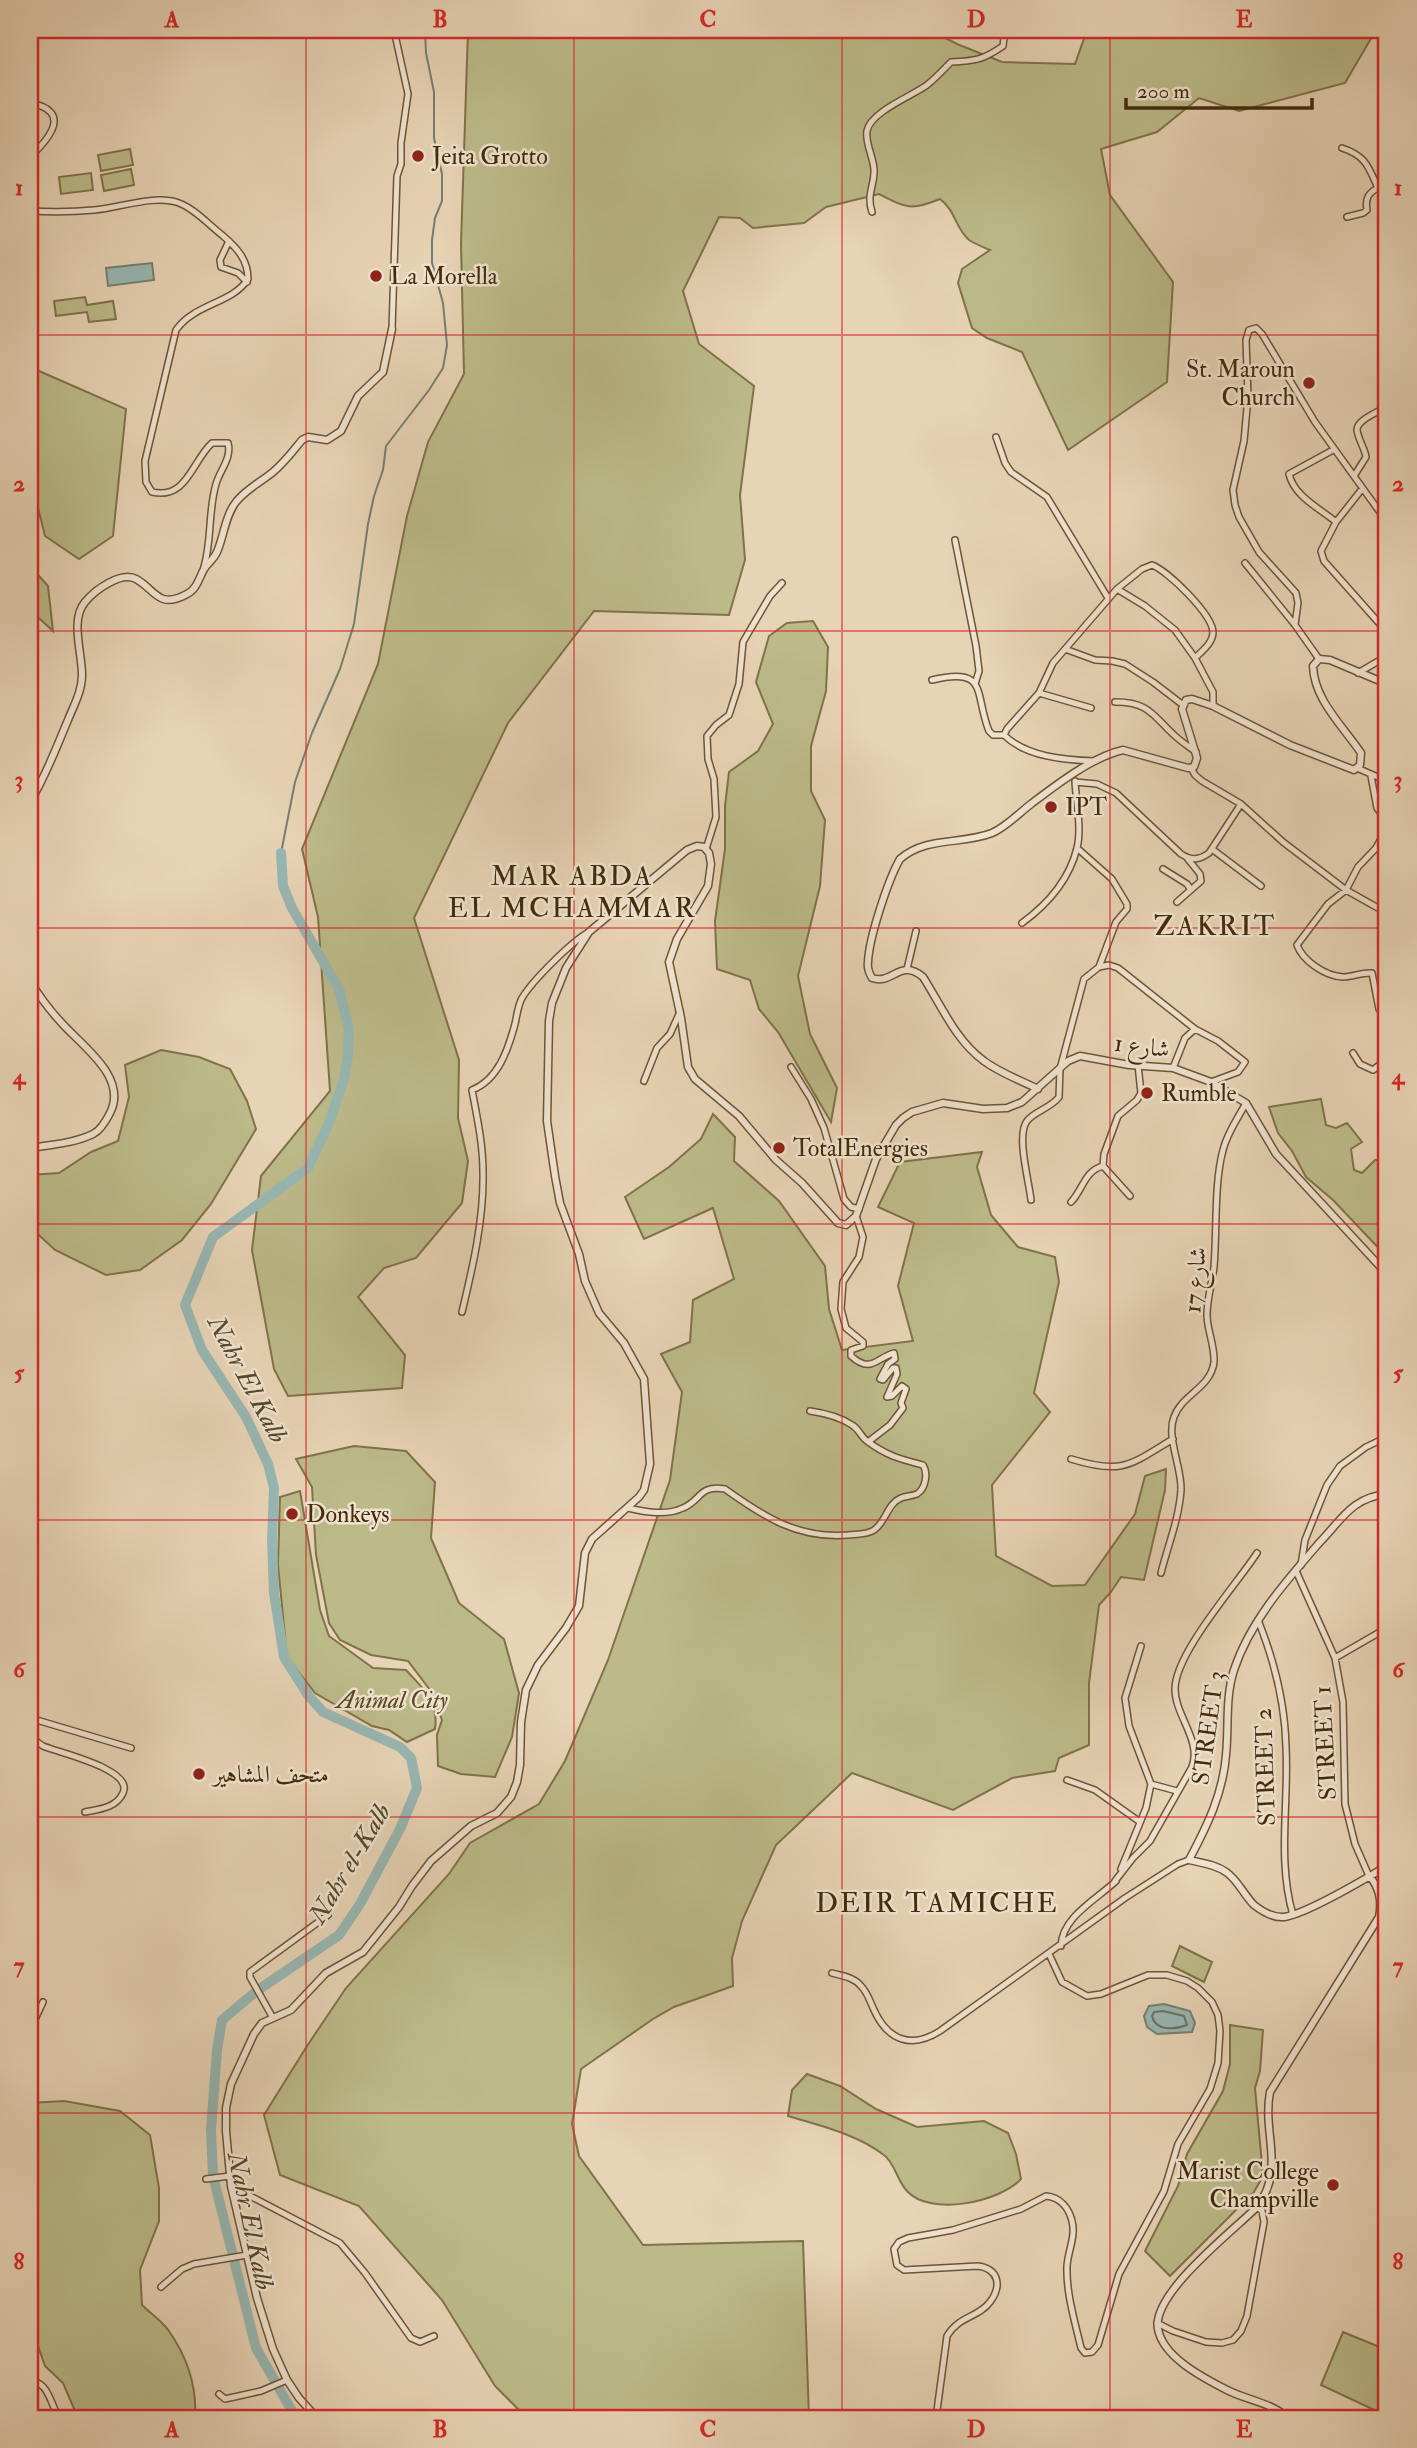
<svg xmlns="http://www.w3.org/2000/svg" width="1417" height="2448" viewBox="0 0 1417 2448" font-family="'IM FELL Double Pica',Amiri,serif">
	<rect width="100%" height="100%" fill="#e7d3b5"/>
	<filter id="stains"><feTurbulence type="fractalNoise" baseFrequency=".00286" numOctaves="4"/><feColorMatrix values="0 0 0 0 .2 0 0 0 0 .09 0 0 0 0 .02 0 0 0 .5 -.17"/></filter>
	<radialGradient id="worn" r=".72"><stop offset=".6" stop-color="#630" stop-opacity="0"/><stop offset="1" stop-color="#630" stop-opacity=".3"/></radialGradient>
	<path fill="#bcba89" stroke="#80724a" stroke-width="2" d="M468,30h462l27,14 45,18 73,2 12,-34h289l-31,53 -106,28 -40,-13 -42,34 -56,17 9,46 63,87 -6,100 -99,68 -46,-98 -35,-14 -15,-10 -14,-45 4,-14 28,-19c-7,-3 -15,-6 -21,-10 -14,-12 -13,-29 -29,-41 -29,12 -34,9 -61,-5l-53,13 -22,16 -51,5 -13,-10 -21,-1 -36,74 16,53 55,42 -14,109 5,65 -16,55 -135,-4 -86,112 -94,195 45,142 -1,58 10,43 -6,42 -46,55 -32,10 -26,29 47,58 -3,33 -114,8 -14,-27 -22,-119 9,-74 69,-85 -12,-174 -16,-68 76,-185 29,-148 21,-74 36,-68 -3,-130z
		M130,149l3,16 -32,6 -3,-16z
		M131,169l3,16 -30,6 -3,-16z
		M91,173l2,17 -32,4 -2,-17z
		M85,297l2,8 26,-4 3,18 -27,3 -2,-10 -31,4 -2,-15z
		M30,367l96,42 -13,127 -34,23 -34,-23 -15,-61z
		M30,566l18,20 5,45 -23,-21z
		M813,621l15,26 -2,44 -15,55v45l14,29 -5,66 -22,90 12,58 27,54 -6,34 -53,-90 -19,-23 -9,-29 -33,-11 -2,-48 10,-72v-43l4,-34 29,-21 15,-27 -17,-42 13,-46 18,-13z
		M161,1050l38,7 31,12 17,32 9,28 -45,75 -29,36 -42,30 -34,5 -51,-25 -25,-23v-52l29,-2 32,-21 27,-11 11,-44 -4,-32z
		M1321,1099l5,26 10,3 11,-5 15,19 -11,7 3,21 8,3 13,-13h12v97l-54,-57 -27,-23 -14,-26 -14,-18 -9,-26z
		M713,1114l22,23 -1,24 45,40 46,65 4,43 13,41 71,-9 -15,-55 16,-63 -36,-16 22,-45 82,-10 -5,15 14,48 27,32 37,10 4,25 -25,111 16,19 -58,73 4,71 56,30 33,-1 50,-71 10,-38 21,-7 -1,21 -21,90 -23,-3 -10,15 -12,13 -10,78v62l-30,13 -4,13 -43,7 -59,32 -101,-37 -76,72 -34,76 -10,37 1,28 -59,21 -21,12 -72,50 -9,55 7,32 64,89 160,-4 6,177h-282l-32,-32 -53,-86 -83,-94 -79,-31 -16,-60 43,-69 39,-58 103,-114 21,-31 69,-39 26,-43 43,-101 62,-180 12,-88 -21,-38 29,-12 3,-42 41,-21 -21,-71 -69,31 -19,-42 44,-30 32,-28z
		M354,1446l52,5 29,31 -4,56 28,65 45,36 15,54 -7,44 -17,40 -34,-3 -23,-8 -1,-31 5,-15 -12,-30 -22,-29 -37,-6 -31,-15 -11,-17 -13,-68 -4,-68 -16,-28z
		M300,1491l20,119 9,26 44,32 33,2c17,19 33,30 29,59l-28,13 -18,-12 -17,-4 -57,-33 -28,-36 -9,-92 2,-68z
		M1180,1946l32,16 -8,20 -32,-16z
		M1230,2025l33,5 -3,41 -5,17 8,88 -9,16 -84,84 -25,-25 33,-65 9,-32 36,-63 7,-27z
		M807,2074l33,12 36,23 41,18 67,-6 24,12 8,21 5,25c-21,23 -91,38 -114,12 -10,-10 -12,-28 -23,-36 -28,-21 -63,-29 -96,-39l4,-26z
		M64,2101l56,10 30,24 9,53v33l-19,49 2,35c8,8 20,16 27,26 18,26 28,56 26,87h-117l-15,-35 -18,-17 -7,-20 -2,-29 -6,-29v-185z
		M1343,2332l44,18v66l-66,-31z"/>
	<path fill="#97b7b3" stroke="#767f70" stroke-width="2" d="M152,263l2,17 -46,6 -2,-18z
		M1164,2004l26,7 5,12 -3,9 -35,2 -10,-7 -3,-11 5,-10z"/>
	<g fill="none" stroke-linecap="round" stroke-linejoin="round">
		<path stroke="#6e715f" stroke-width="2" d="M1163,2011l21,5 3,9c-12,5 -32,6 -35,-9l2,-4z"/>
		<path stroke="#767f70" stroke-width="2" d="M281,853l14,-71 17,-49 28,-64 14,-45 14,-100 6,-28 9,-26 3,-24 43,-56 14,-22 4,-23 -4,-42 -11,-40v-23l3,-22 7,-17v-27l-8,-36v-46l-8,-39 -1,-23"/>
		<path stroke="#97b7b3" stroke-width="10" d="M261,1988l78,-53 21,-31 40,-75 17,-41 -6,-30 -11,-11 -77,-35 -15,-17 -24,-38 -10,-64 -2,-52 2,-53 -6,-24 -22,-47 -44,-67 -17,-45 28,-68 95,-69 21,-45 15,-44 4,-25 1,-25 -10,-40 -47,-81 -9,-22 -2,-33
			M253,1994l-31,26 -5,30 -6,80 2,46 43,172 40,70"/>
		<g stroke="#6d5536" stroke-width="8">
			<path id="minor" d="M30,103c43,8 19,36 0,54
				M1342,148c24,8 26,18 36,40l9,-2
				M30,211c21,1 43,1 64,-1 26,-2 60,-16 85,-7 16,6 30,22 43,32 14,12 26,24 26,44 -16,25 -53,24 -72,51l-31,131 1,21 6,10c35,8 40,-31 60,-49h16c4,15 -8,27 -12,41 -8,27 -4,56 -12,83
				M872,212c-6,-18 3,-27 2,-43 -1,-13 -9,-26 -7,-38 3,-19 45,-35 60,-46 9,-7 16,-15 24,-23 24,-1 32,-2 52,-16l2,-16
				M1347,217l16,-4 4,-3c-2,-11 1,-17 11,-22
				M229,241l-9,19 1,7 17,6 9,9
				M392,329l5,-153 4,-12v-21l7,-49 -14,-64
				M996,437l9,26 6,9 36,25 61,101
				M1333,450l-44,24c5,22 30,34 47,48l26,-33
				M1354,476l12,-19c-1,-8 -8,-18 -9,-27 0,-11 23,-18 30,-24
				M1336,522l-15,29 3,10 63,71
				M955,540l21,106 3,25 -4,13
				M1245,563l50,62
				M1117,589l25,-20 10,-4c16,6 60,49 61,67 0,11 -11,19 -18,26
				M1065,649l30,11 17,1 13,3 28,18 30,23
				M1319,659l-24,-34 3,-22 -2,-10 -37,-41 -20,-35 -4,-12 -2,-15 11,-49 4,-44 -2,-57 3,-10 7,-2 6,6 53,88 72,100
				M1358,673l29,-17
				M932,680c57,-14 42,14 57,51l4,4h11
				M1039,693l52,15
				M1115,702c33,0 37,12 58,32 7,7 15,12 23,18
				M1095,761c-30,-1 -69,-4 -91,-26l3,-6 32,-36 14,-30 64,-74 28,17 30,24 20,28 18,34v14
				M1191,768l4,7 7,6 39,23 42,38 63,48 41,23
				M1357,768l30,13
				M1371,776l6,32 10,13
				M1075,782l22,2 19,9 65,61c11,7 18,6 28,-1l32,-49
				M1387,828l-11,20 -18,19 -12,23 -18,14 -31,41c6,16 28,31 46,32 10,0 19,-5 29,-4l7,36 8,10
				M1077,848l35,31 15,25v5l-11,13 -17,45
				M706,849l10,-32 -2,-38 -6,-20 -1,-23 9,-11 13,-10 10,-31 4,-42 27,-46 12,-13
				M1212,849l49,37
				M1163,869l24,15 4,6
				M1177,902l24,-21 -1,-7 -13,-16
				M1022,923c26,-19 47,-42 55,-75 5,-20 -1,-46 -2,-67
				M907,969l9,-38
				M1353,1053l7,11 13,6 14,-11
				M791,1067l20,32 13,29 20,71 7,8 8,2
				M1173,1068l12,-30 10,-9 23,12 27,21 -7,10 -27,10
				M644,1081l13,-33 13,-14 10,-22
				M1130,1196l-27,-30 1,-12 14,-38 19,-16 4,-7 -3,-28
				M1031,1200c-2,-19 -15,-65 -4,-79 8,-10 24,-13 32,-24l1,-28 24,-90 15,-12 10,-2 9,3 77,61
				M1071,1202c12,-12 13,-31 32,-36
				M856,1216l7,21 -4,20 -16,25 -2,27 5,19 17,14v4l-12,4v6c20,18 25,2 43,-3l1,6 -7,5 -8,15 3,1 10,-12h3l1,6 -10,23 5,-1 10,-10 4,3 -5,14 2,5 -13,17 -22,17
				M462,1312c11,-46 22,-93 21,-140 0,-28 -6,-55 -11,-82 26,-10 36,-40 43,-66 2,-9 3,-19 7,-26 11,-18 49,-56 67,-66
				M1071,1459c52,16 59,6 102,-20
				M628,1508c17,4 38,8 55,0 19,-8 15,-23 42,-19 39,28 73,50 123,46 8,-1 19,0 26,-5 12,-8 13,-26 27,-32 5,-2 11,-2 16,-4 9,-6 11,-21 6,-29 -23,-6 -36,-9 -56,-24 -6,-4 -8,-12 -15,-16 -12,-8 -28,-12 -42,-14
				M1301,1565l4,-25 22,-55 13,-19 26,-19 21,-10
				M1296,1571l39,87 8,44 2,102 10,40 14,32
				M1161,1573c7,-28 18,-54 20,-83 1,-22 -15,-53 -7,-73 8,-23 37,-29 40,-55 1,-16 -7,-32 -7,-47 0,-16 5,-32 7,-48 3,-35 0,-84 9,-117 4,-17 15,-32 23,-47
				M1258,1620c16,40 27,84 28,127 3,56 -9,113 7,168
				M1335,1658l45,-26h7
				M30,1718l101,30
				M30,1736c4,3 8,7 13,10 16,7 91,23 80,47 -7,15 -23,16 -38,19
				M1067,1780l28,10 45,32
				M1151,1784l26,7
				M1121,1869l25,-61 5,-24 -22,-58 -4,-28 16,-52
				M1115,1881l18,-23 17,-17 42,-74c10,-27 -17,-51 -17,-78 0,-36 62,-105 82,-136
				M1061,1946c1,-29 36,-47 55,-65
				M832,1973c10,3 22,4 29,13 7,7 9,16 13,24 14,31 38,39 66,21l185,-133 53,-34 11,-4
				M273,2018l-23,-41v-5l78,-57
				M30,2030l13,-28
				M206,2179l24,-3
				M231,2186l109,57 25,30 46,65 9,4 14,-6
				M161,2287l21,-18 12,-5 53,-9
				M1157,2323l16,8 33,11 16,1 11,-3 8,-9 6,-15 17,-94 -2,-11 -5,-4
				M219,2394l6,5 36,-8 26,-11
				M30,2400l4,-18c14,1 18,25 25,36
				M936,2418l11,-82c13,-21 31,-18 43,-34 12,-16 9,-33 -12,-36l-74,4 -7,-5 -3,-16 5,-7 9,-4 45,-8 68,-21 25,-13c14,1 23,12 26,25 4,15 -4,30 -5,45 -1,27 8,56 14,82l4,5 7,-1 6,-7 21,-71 45,-83 14,-47 32,-55 8,-26 2,-32 -2,-16 -6,-13 -14,-14 -11,-7 -20,-6h-19l-47,19 -14,2 -25,-14 -13,-28"/>
		</g>
		<g stroke="#6d5536" stroke-width="9">
			<path id="tertiary" d="M30,802c16,-26 26,-54 38,-82 6,-15 14,-29 14,-45 0,-23 -12,-55 3,-73 10,-12 36,-31 51,-23 19,10 22,31 51,15 10,-5 12,-16 17,-25 4,-6 10,-10 13,-17 7,-16 8,-36 19,-50 10,-13 25,-20 37,-30 11,-9 20,-21 29,-32l6,-3 19,3 14,-9 17,-35 25,-24 9,-43
				M30,981c8,13 18,27 29,39 20,24 70,56 51,93 -4,8 -9,17 -17,21 -18,9 -43,11 -63,14
				M1038,1089c-18,-9 -38,-16 -54,-28 -28,-20 -43,-56 -61,-84 -23,-19 -30,8 -51,1 -3,-5 -5,-10 -4,-16 1,-24 20,-82 32,-103 27,-23 61,-14 92,-26 14,-6 26,-19 39,-29 25,-19 61,-47 92,-54l65,18 6,-1 3,-9 -15,-49 4,-9 6,-1 21,7 77,39 64,25 6,-5 1,-12c-18,-27 -47,-53 -48,-87l6,-7 11,1 57,24
				M1387,1494c-34,3 -45,25 -67,48 -33,38 -70,79 -86,128 -9,28 -5,56 -8,85 -3,39 -19,71 -37,105 12,3 26,4 37,12 11,7 18,23 28,33 9,7 19,13 30,12 23,-3 81,-38 103,-51
				M317,2418l-18,-20 -12,-18 -14,-31 -16,-51 -26,-112 -5,-55v-23l5,-24 23,-50 8,-11 29,-13 35,-37 37,-21 36,-45 13,-21 19,-25 40,-35 26,-13 14,-16 6,-15 3,-17 1,-43 5,-32 12,-25 28,-37 13,-22 6,-53 7,-14 47,-42 5,-7 6,-26 -6,-85 -20,-36 -25,-30 -14,-32 -6,-27 -19,-51 -5,-27 -8,-55 2,-100 3,-18 14,-35 23,-36 98,-82 10,-4 7,1 5,6 2,11 -3,22 -31,53 -8,23 12,56 7,49 7,12 44,37 37,44 26,23 36,40 8,2 10,-9 20,-57 20,-34 7,-7 9,-6 31,-9 40,6 24,-1 15,-6 46,-41 12,-5 49,9 44,3 38,14 35,21 30,51 111,120
				M1288,2418c-17,-16 -43,-18 -63,-29 -23,-12 -62,-32 -67,-60 -7,-35 75,-98 99,-122 29,-38 5,-73 13,-115l109,-175c3,-14 1,-30 -10,-41"/>
		</g>
		<use href="#minor" stroke="#efe2cf" stroke-width="5"/>
		<use href="#tertiary" stroke="#efe2cf" stroke-width="6"/>
	</g>
	<path fill="none" stroke="#d62828" stroke-width="2" stroke-opacity="0.55" d="M306,30v2388M574,30v2388M842,30v2388M1110,30v2388M30,335h1357M30,631h1357M30,928h1357M30,1224h1357M30,1520h1357M30,1817h1357M30,2113h1357"/>
	<g fill="#8f2418" stroke="#efe2cf" stroke-width="2.5">
		<circle cx="418" cy="156" r="7"/>
		<circle cx="376" cy="276" r="7"/>
		<circle cx="1309" cy="383" r="7"/>
		<circle cx="1051" cy="807" r="7"/>
		<circle cx="1147" cy="1093" r="7"/>
		<circle cx="779" cy="1148" r="7"/>
		<circle cx="292" cy="1514" r="7"/>
		<circle cx="199" cy="1774" r="7"/>
		<circle cx="1333" cy="2185" r="7"/>
	</g>
	<g text-anchor="middle" stroke-width="5" stroke-linejoin="round" paint-order="stroke">
		<g font-size="24" fill="#442b0b" stroke="#efe2cf" text-anchor="start">
			<text x="432" y="164">Jeita Grotto</text>
			<text x="390" y="284">La Morella</text>
			<text x="1295" y="377" text-anchor="end">St. Maroun<tspan x="1295" dy="28">Church</tspan></text>
			<text x="1065" y="815">IPT</text>
			<text x="1161" y="1101">Rumble</text>
			<text x="793" y="1156">TotalEnergies</text>
			<text x="306" y="1522">Donkeys</text>
			<text x="213" y="1782">متحف المشاهير</text>
			<text x="1319" y="2179" text-anchor="end">Marist College<tspan x="1319" dy="28">Champville</tspan></text>
		</g>
		<g font-size="24" fill="#442b0b" stroke="#efe2cf">
			<text transform="translate(1142 1046) rotate(7)" y="8">شارع 1</text>
			<text transform="translate(1195 1280) rotate(-85)" y="8">شارع 17</text>
			<text transform="translate(1208 1728) rotate(-82)" y="8">STREET 3</text>
			<text transform="translate(1325 1743) rotate(-93)" y="8">STREET 1</text>
			<text transform="translate(1265 1767) rotate(-92)" y="8">STREET 2</text>
		</g>
		<g font-size="24" font-style="italic" fill="#5c4824" stroke="#efe2cf">
			<text x="392" y="1708">Animal City</text>
		</g>
		<g font-size="26" font-style="italic" fill="#55472d" stroke="#efe2cf">
			<text transform="translate(248 1379) rotate(62)" y="9">Nahr El Kalb</text>
			<text transform="translate(349 1863) rotate(-59)" y="9">Nahr el-Kalb</text>
			<text transform="translate(251 2221) rotate(78)" y="9">Nahr El Kalb</text>
		</g>
		<g font-size="28" letter-spacing="2" fill="#442b0b" stroke="#efe2cf">
			<text x="572" y="885">MAR ABDA<tspan x="572" dy="32">EL MCHAMMAR</tspan></text>
			<text x="1215" y="935">ZAKRIT</text>
			<text x="937" y="1912">DEIR TAMICHE</text>
		</g>
	</g>
	<rect width="1417" height="2448" fill="none" stroke="#e7d3b5" stroke-width="77"/>
	<path d="M1126 98v10h186v-10" fill="none" stroke="#442b0b" stroke-width="3.5"/>
	<text x="1137" y="98" font-size="21" fill="#442b0b" stroke="#efe2cf" stroke-width="5" paint-order="stroke">200 m</text>
	<rect x="38" y="38" width="1340" height="2372" fill="none" stroke="#d62828" stroke-width="2.5"/>
	<g font-size="23" text-anchor="middle" font-weight="bold" fill="#d62828">
		<text x="172" y="27">A</text>
		<text x="440" y="27">B</text>
		<text x="708" y="27">C</text>
		<text x="976" y="27">D</text>
		<text x="1244" y="27">E</text>
		<text x="19" y="195">1</text>
		<text x="1398" y="195">1</text>
		<text x="19" y="491">2</text>
		<text x="1398" y="491">2</text>
		<text x="19" y="787">3</text>
		<text x="1398" y="787">3</text>
		<text x="19" y="1084">4</text>
		<text x="1398" y="1084">4</text>
		<text x="19" y="1380">5</text>
		<text x="1398" y="1380">5</text>
		<text x="19" y="1677">6</text>
		<text x="1398" y="1677">6</text>
		<text x="19" y="1973">7</text>
		<text x="1398" y="1973">7</text>
		<text x="19" y="2269">8</text>
		<text x="1398" y="2269">8</text>
		<text x="172" y="2437">A</text>
		<text x="440" y="2437">B</text>
		<text x="708" y="2437">C</text>
		<text x="976" y="2437">D</text>
		<text x="1244" y="2437">E</text>
	</g>
	<rect width="100%" height="100%" filter="url(#stains)"/>
	<rect width="100%" height="100%" fill="url(#worn)"/>
</svg>
